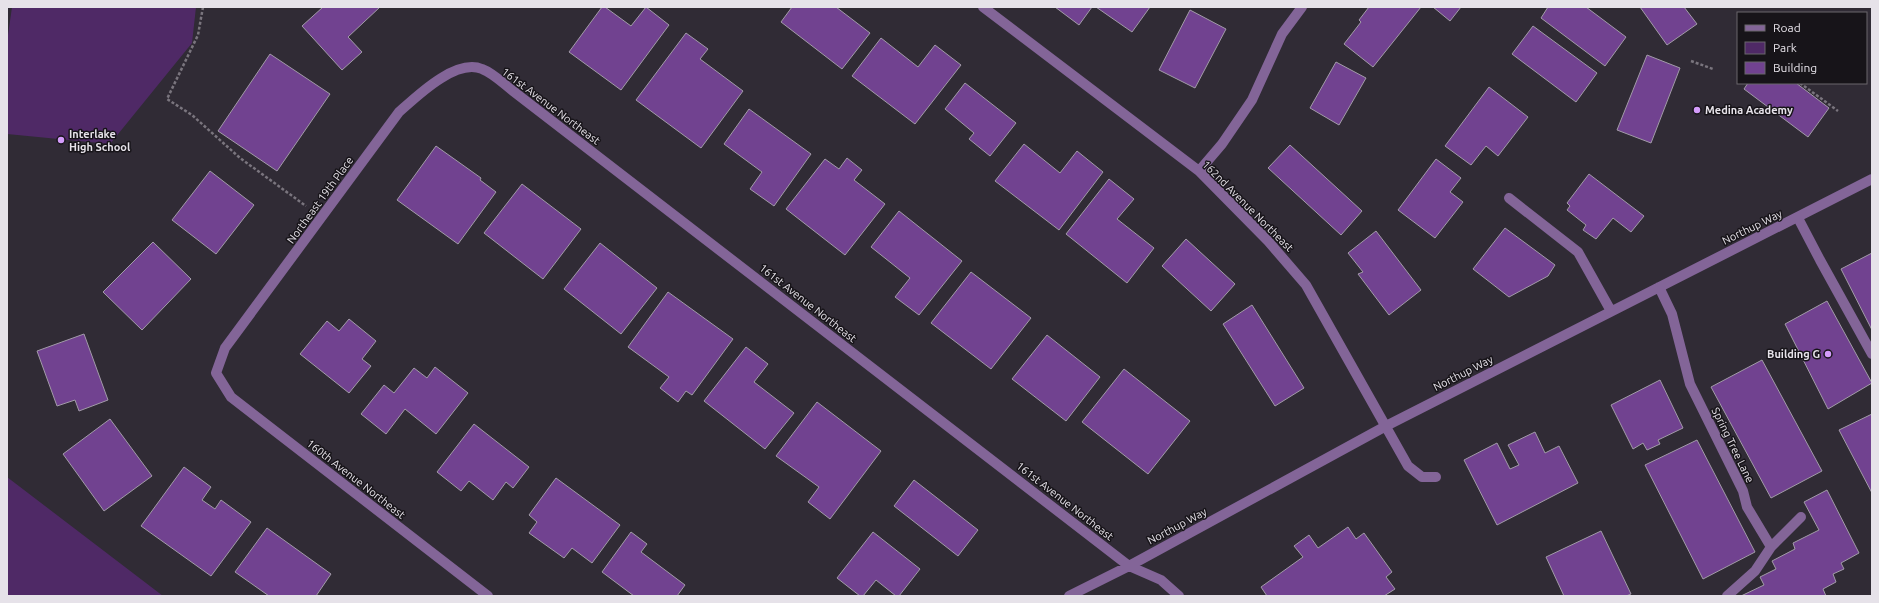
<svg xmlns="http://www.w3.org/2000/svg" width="1879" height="603" viewBox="0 0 1879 603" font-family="Ubuntu,sans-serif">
	<rect width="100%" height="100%" fill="#302b35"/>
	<path fill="#4f2966" d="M12,7h184l-4,36 -82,101 -103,-10v-92z
		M7,477l156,119h-156z"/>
	<path fill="#714290" stroke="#a29ba8" d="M323,7h57l-32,30 14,15 -20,18 -40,-44z
		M602,7h3l26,19 15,-19 23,18 -48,65 -52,-38z
		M792,7h44l34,26 -28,36 -61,-47z
		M1055,7h37l-13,18z
		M1096,7h54l-18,25z
		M1369,7h52l-48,60 -29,-23 17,-22 -2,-2z
		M1433,7h28l-11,14z
		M1548,7h38l40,30 -21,29 -64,-48z
		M1640,7h44l13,17 -30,21z
		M1190,10l36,19 -31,59 -36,-18z
		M1533,26l64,47 -21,29 -64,-48z
		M686,33l22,16 -8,10 43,32 -42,57 -65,-48z
		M881,38l37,29 17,-22 26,20 -46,59 -63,-48z
		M270,54l60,40 -53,77 -59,-40z
		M1647,55l33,13 -29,75 -34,-13z
		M1336,62l30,16 -27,47 -29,-17z
		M965,83l51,40 -26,33 -21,-17 5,-6 -29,-24z
		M1748,83h48l33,25 -21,29 -64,-48z
		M1489,87l39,30 -30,39 -12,-10 -15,19 -26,-19z
		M749,109l62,45 -37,52 -24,-17 12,-17 -38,-28z
		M1024,144l36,29 17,-22 26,21 -44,58 -64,-49z
		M1290,145l72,66 -21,24 -73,-67z
		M436,146l45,32 -1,2 16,12 -38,52 -61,-44z
		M847,158l15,12 -8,10 31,24 -40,51 -59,-46 39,-50 14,10z
		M1436,159l25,19 -11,14 13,10 -28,36 -37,-28z
		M210,171l44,34 -38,49 -44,-34z
		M1589,174l55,42 -13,16 -18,-14 -17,21 -13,-9 3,-5 -19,-15 3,-4 -3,-3z
		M1109,179l25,20 -17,20 37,29 -27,35 -61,-49z
		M522,184l59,45 -38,50 -59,-46z
		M899,211l63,50 -43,54 -24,-18 15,-19 -39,-31z
		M1505,228l50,37 -7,11 -39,21 -36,-28z
		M1376,231l45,59 -32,25 -31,-41 5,-2 -15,-19z
		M1186,239l49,45 -24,27 -49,-45z
		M153,242l38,37 -49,51 -39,-38z
		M600,243l57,45 -36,46 -57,-45z
		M1872,253v77l-31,-61z
		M971,272l60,46 -40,51 -60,-46z
		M668,292l65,47 -41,56 -6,-4 -8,11 -18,-14 9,-11 -41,-30z
		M1827,301l45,82 -44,26 -43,-85z
		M1252,305l52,83 -29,18 -52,-82z
		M349,319l27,22 -14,18 9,7 -22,27 -49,-39 27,-33 12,10z
		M84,334l24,66 -29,11 -4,-11 -18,6 -20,-55z
		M1047,335l53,42 -34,44 -54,-42z
		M746,347l22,17 -14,18 40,31 -29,36 -61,-48z
		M1762,360l60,111 -51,27 -60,-111z
		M435,367l33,26 -32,41 -31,-25 -19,25 -25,-20 23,-29 10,8 20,-25 13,10z
		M1124,369l66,52 -42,53 -66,-52z
		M1660,380l23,48 -25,12 2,4 -13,6 -4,-7 -10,6 -22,-44z
		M817,402l64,49 -51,68 -22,-17 11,-15 -43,-31z
		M1872,414v79l-33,-63z
		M110,419l42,57 -48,35 -41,-57z
		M474,424l55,43 -16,21 -7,-6 -13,18 -24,-19 -8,10 -24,-19z
		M1535,432l10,21 14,-7 19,37 -81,42 -33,-65 33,-17 13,26 9,-4 -11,-20z
		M1697,440l58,112 -52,27 -58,-114z
		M184,467l27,20 -9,13 13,9 6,-9 30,22 -40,54 -70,-50z
		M556,478l64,47 -28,38 -20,-15 -8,10 -35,-25 8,-11 -8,-7z
		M914,480l64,50 -20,26 -64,-50z
		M1827,490l32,63 -18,10 3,6 -11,5 3,8 -13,7 3,7h-85l23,-11 -4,-8 16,-8 -4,-8 23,-12 -2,-6 26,-13 -15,-28z
		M1348,527l8,12 8,-6 28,39 -6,5 9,12 -11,7h-117l-6,-9 42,-30 -9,-11 15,-11 9,13z
		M267,528l64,46 -15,22h-47l-34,-24z
		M1601,531l30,63 -5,2h-62l-18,-39z
		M631,532l16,12 -6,8 44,33 -8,11h-43l-32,-24z
		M873,532l47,37 -21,27h-3l-20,-16 -13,16h-3l-23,-18z"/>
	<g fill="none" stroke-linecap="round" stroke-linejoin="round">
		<path stroke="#7a757e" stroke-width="2.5" stroke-dasharray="3 2" stroke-linecap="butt" d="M203,7l-5,28 -31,64 25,16 48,43 66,48
			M1691,61l22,8
			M1800,83l38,28"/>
		<path stroke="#836598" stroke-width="10" d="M983,7l216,164 69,70 38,44 102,181 14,11h14
			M1199,171l23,-27 30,-44 30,-66 20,-27
			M1509,198l69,54 33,59
			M1798,218l22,42 52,94
			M1659,287l13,27 18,70 53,107 4,16 24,40 -16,24 -28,25
			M1771,547l30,-30
			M488,596l-257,-199 -15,-24 9,-25 174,-236c18,-16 57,-54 83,-43 11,4 22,15 31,22l616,475 32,14 18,16
			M1069,596l60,-30 257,-140 486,-247"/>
	</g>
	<g fill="#d49cfb" stroke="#171419" stroke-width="1.5">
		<circle cx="1697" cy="110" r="4"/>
		<circle cx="61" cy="140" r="4"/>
		<circle cx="1828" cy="354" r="4"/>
	</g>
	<g text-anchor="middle" stroke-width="3" stroke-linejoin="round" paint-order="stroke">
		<g font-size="11" fill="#e6e2e9" stroke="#171419">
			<text transform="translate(551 106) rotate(37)" y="4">161st Avenue Northeast</text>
			<text transform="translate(320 200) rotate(-54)" y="4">Northeast 19th Place</text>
			<text transform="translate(1248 206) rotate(45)" y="4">162nd Avenue Northeast</text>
			<text transform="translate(1752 227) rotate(-26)" y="4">Northup Way</text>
			<text transform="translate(808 303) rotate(38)" y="4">161st Avenue Northeast</text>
			<text transform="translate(1463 373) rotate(-27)" y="4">Northup Way</text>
			<text transform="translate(1733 445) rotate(64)" y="4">Spring Tree Lane</text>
			<text transform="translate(356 479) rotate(38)" y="4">160th Avenue Northeast</text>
			<text transform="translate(1065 501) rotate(38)" y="4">161st Avenue Northeast</text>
			<text transform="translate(1177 526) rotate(-28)" y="4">Northup Way</text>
		</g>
		<g font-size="11" font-weight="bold" fill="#e6e2e9" stroke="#171419" text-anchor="start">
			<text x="1705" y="114">Medina Academy</text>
			<text x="69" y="138">Interlake<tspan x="69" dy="13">High School</tspan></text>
			<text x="1820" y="358" text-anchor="end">Building G</text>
		</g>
	</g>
	<rect width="1879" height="603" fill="none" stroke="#e6e2e9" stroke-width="16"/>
	<rect x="1737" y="12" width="130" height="72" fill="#171419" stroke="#6a666c"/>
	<rect x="1745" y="25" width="20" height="6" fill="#836598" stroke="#6a666c"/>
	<text x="1773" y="32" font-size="12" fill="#e6e2e9">Road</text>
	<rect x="1745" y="42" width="20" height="12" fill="#4f2966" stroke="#6a666c"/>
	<text x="1773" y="52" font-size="12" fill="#e6e2e9">Park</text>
	<rect x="1745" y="62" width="20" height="12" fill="#714290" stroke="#6a666c"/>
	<text x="1773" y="72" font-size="12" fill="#e6e2e9">Building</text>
</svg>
